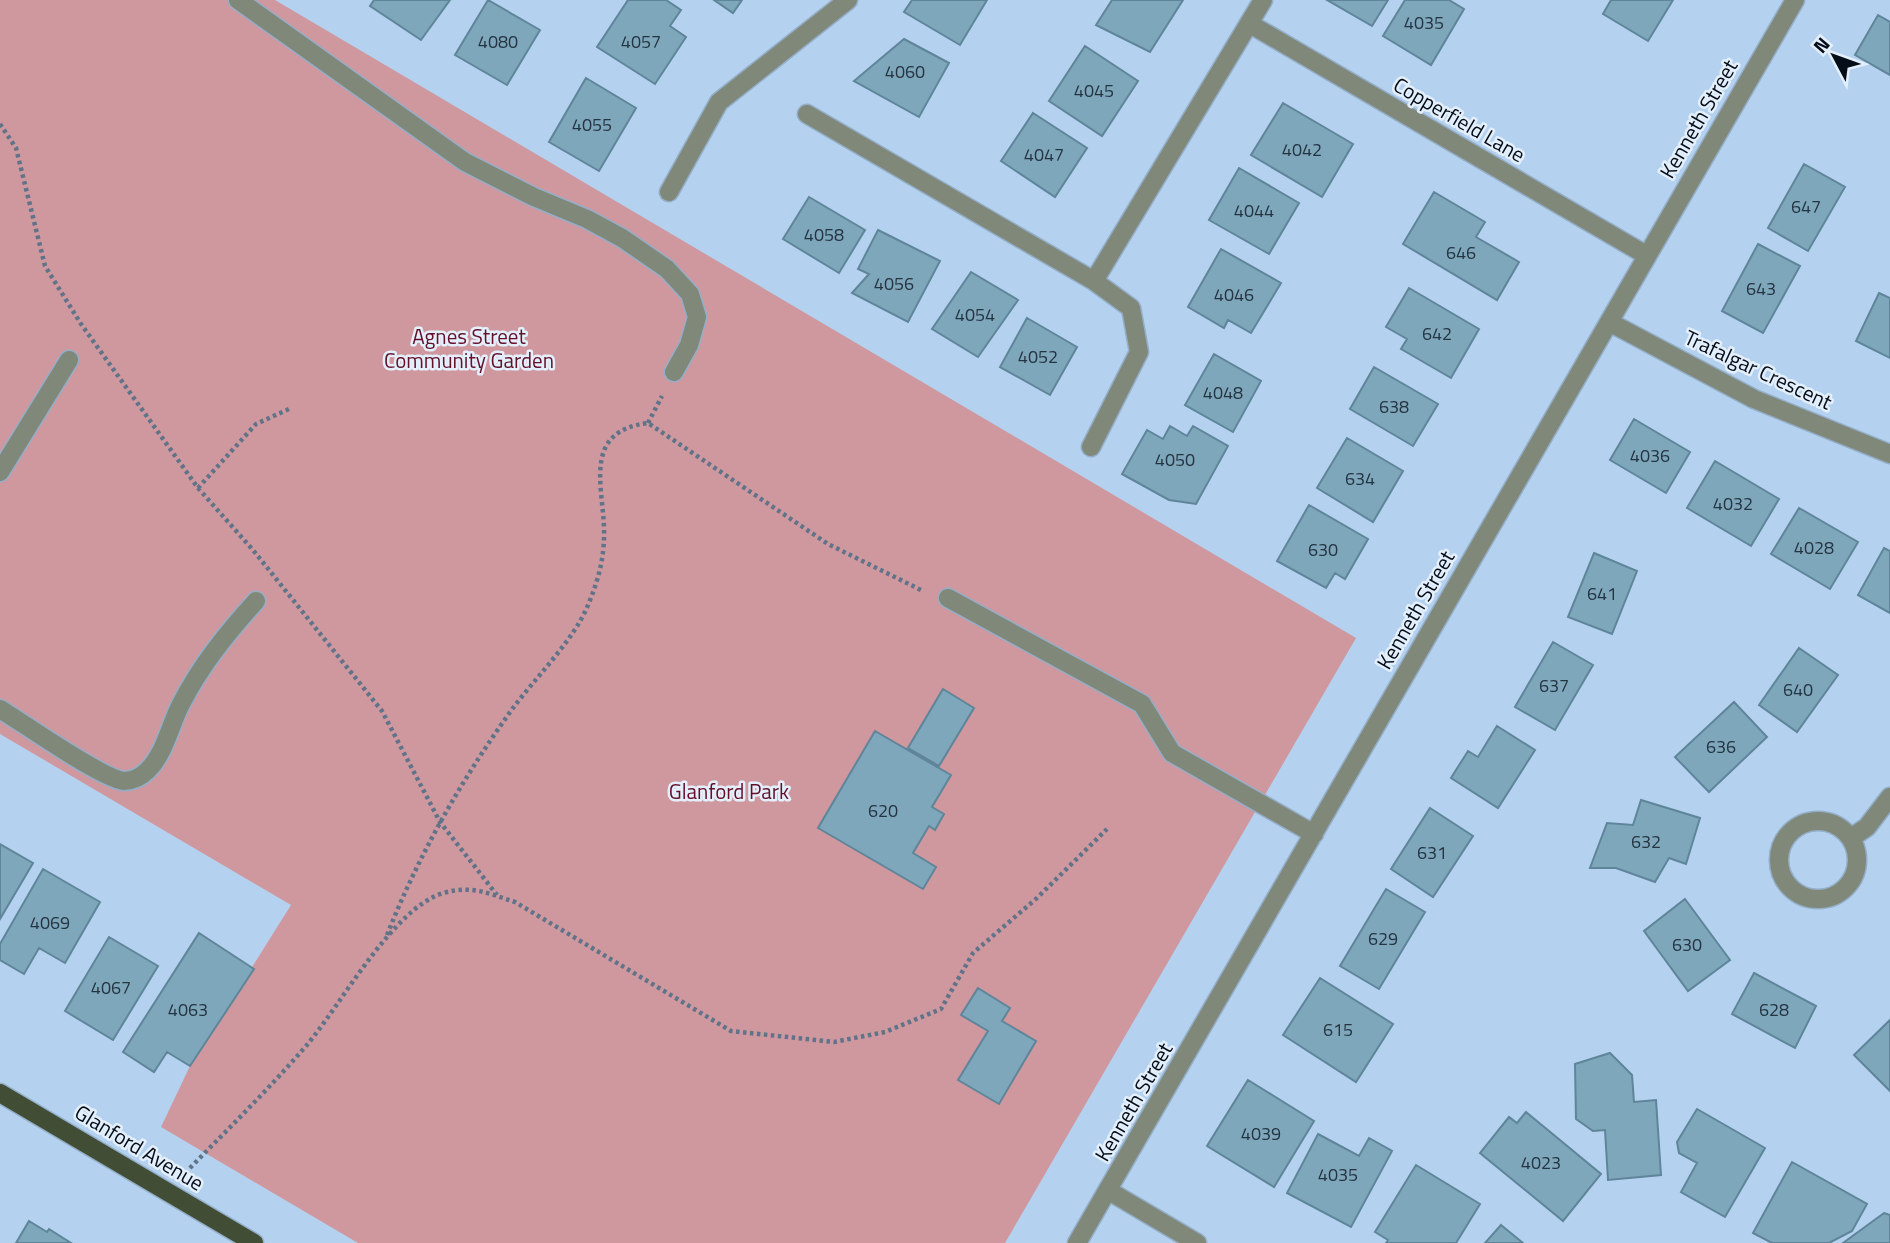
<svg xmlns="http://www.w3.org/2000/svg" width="1890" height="1243" viewBox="0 0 1890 1243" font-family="'Titillium Web',sans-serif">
	<rect width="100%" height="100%" fill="#b4d1ef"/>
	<path fill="#cf989f" d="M0,0h275l1081,638 -351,605h-647l-197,-116 29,-61 101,-161 -291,-171z"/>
	<path fill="#7fa7bc" stroke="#5e8599" stroke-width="2" d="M374,0h76l-29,40 -51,-34z
		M488,0l52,30 -33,55 -52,-30z
		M628,0h38l15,10 -11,16 16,11 -31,47 -58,-37z
		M714,0h28l-9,13z
		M912,0h75l-27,45 -56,-33z
		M1112,0h71l-33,52 -54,-27z
		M1327,0h61l-16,26z
		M1405,0h44l15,9 -33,56 -48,-29z
		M1611,0h62l-25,41 -45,-27z
		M1878,15l12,7v53l-35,-20z
		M904,39l45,24 -30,54 -65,-36z
		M1085,46l53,35 -36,55 -53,-35z
		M586,78l50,30 -37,63 -50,-29z
		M1283,103l70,41 -31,53 -71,-42z
		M1033,113l54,35 -32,49 -54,-36z
		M1804,164l41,23 -37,64 -40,-23z
		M1239,168l60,35 -30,51 -60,-34z
		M1434,192l51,30 -9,15 43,25 -22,38 -94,-56z
		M809,197l56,33 -26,43 -56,-34z
		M878,230l62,31 -32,61 -56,-29 17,-19 -11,-5z
		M1758,244l42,22 -37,67 -41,-22z
		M1221,249l60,34 -30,50 -23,-13 -4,8 -36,-21z
		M971,272l47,28 -40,57 -46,-28z
		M1409,288l70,41 -28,49 -50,-29 6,-10 -21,-12z
		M1879,293l11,5v60l-34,-17z
		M1027,318l50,29 -27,48 -50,-28z
		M1214,354l47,27 -28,51 -48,-27z
		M1374,367l64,37 -25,42 -63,-37z
		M1634,419l56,33 -24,41 -56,-33z
		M1170,426l17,10 6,-10 35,20 -32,58 -27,-4 -47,-26 25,-44 16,9z
		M1347,438l56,33 -30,51 -56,-34z
		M1715,461l64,38 -28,47 -64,-38z
		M1309,505l59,34 -23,40 -10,-6 -9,15 -49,-27z
		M1799,508l59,34 -28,47 -59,-35z
		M1884,548l6,3v62l-32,-18z
		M1594,553l43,18 -25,63 -44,-17z
		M1553,642l40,23 -38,65 -40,-23z
		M1799,648l39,27 -41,57 -38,-27z
		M943,689l31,19 -35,58 -31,-18z
		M1734,702l33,35 -58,55 -34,-35z
		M1497,726l38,24 -37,58 -47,-30 17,-27 10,6z
		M875,731l76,44 -19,32 12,7 -9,16 -6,-4 -16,27 23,14 -13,22 -105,-61z
		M1641,800l59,18 -14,46 -17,-6 -14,24 -39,-14h-26l17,-45 26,2z
		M1430,808l43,28 -40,61 -42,-28z
		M0,844l33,19 -33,56z
		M43,869l57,33 -35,61 -26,-15 -15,26 -24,-14v-16z
		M1386,889l39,23 -46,77 -39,-23z
		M1685,899l45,61 -42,31 -44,-60z
		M199,933l55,36 -64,97 -23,-14 -13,20 -31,-20z
		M109,937l49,29 -45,74 -48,-29z
		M1754,973l62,33 -21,42 -63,-34z
		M1320,978l73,46 -37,58 -73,-47z
		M978,988l32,20 -8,13 34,20 -37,63 -41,-24 30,-49 -27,-16z
		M1890,1020v71l-36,-36z
		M1610,1053l22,22 2,27 22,-2 5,75 -53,5 -3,-50 -12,1 -17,-12 -1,-55z
		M1248,1080l66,41 -40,66 -67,-41z
		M1697,1109l68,39 -40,69 -44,-25 16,-29 -18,-10 -2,-11z
		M1526,1112l75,62 -38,47 -83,-68 29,-36 8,6z
		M1318,1134l41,22 10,-18 23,13 -41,76 -64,-34z
		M1792,1162l75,42 -15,27 -23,12h-57l-19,-10z
		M1416,1165l64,39 -24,39h-70l2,-3 -13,-8z
		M1884,1213l6,2v28h-47z
		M29,1221l18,11 2,-3 22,14h-55z
		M1501,1225l22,18h-38z"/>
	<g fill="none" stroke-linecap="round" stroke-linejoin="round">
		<g stroke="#94aec8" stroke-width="21">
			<path id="minor" d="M238,0l227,162 69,35 53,22 35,19 45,31 23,25 7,23 -8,28 -15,27
				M1250,24l396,231
				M807,114l287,167 37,27 8,44 -48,95
				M669,192l50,-90 129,-102
				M1094,281l169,-281
				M1609,322l145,77 136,55
				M0,472l69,-112
				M948,598l194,106 30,49 142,81
				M0,709c23,14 102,70 124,72 9,0 18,-5 24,-11 17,-17 22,-45 33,-66 20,-39 46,-71 75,-103
				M1779 860a39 39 0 1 1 78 0a39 39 0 1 1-78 0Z
				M1851,838l16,-11 23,-30
				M1109,1191l88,52
				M1077,1243l718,-1243"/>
		</g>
		<g stroke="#94aec8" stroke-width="21">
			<path id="major" d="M0,1093l254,150"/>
		</g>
		<path stroke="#607388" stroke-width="4.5" stroke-dasharray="3.5 3.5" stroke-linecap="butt" d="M0,124l16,24 29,118 36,58 117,164 55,62 129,161 58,111 57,73
			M648,423l14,-27
			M198,488l58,-64 33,-15
			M387,935c32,-81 75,-156 126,-227 23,-31 61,-68 75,-103 11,-26 17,-50 16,-78 -2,-45 -20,-96 44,-104l180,121 95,47
			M185,1173c41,-42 83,-83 121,-127 35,-41 86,-137 137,-153 29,-8 44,0 72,9l216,129 103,11 51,-10 56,-23 32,-56 64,-55 70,-69"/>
		<use href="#minor" stroke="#808879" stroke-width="18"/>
		<use href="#major" stroke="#414e35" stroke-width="18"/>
	</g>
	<g text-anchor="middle" stroke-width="5" stroke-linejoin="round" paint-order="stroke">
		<g font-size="18" fill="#243441">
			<text x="1424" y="29">4035</text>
			<text x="498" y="48">4080</text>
			<text x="641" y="48">4057</text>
			<text x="905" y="78">4060</text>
			<text x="1094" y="97">4045</text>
			<text x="592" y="131">4055</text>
			<text x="1302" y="156">4042</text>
			<text x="1044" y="161">4047</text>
			<text x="1806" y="213">647</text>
			<text x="1254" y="217">4044</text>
			<text x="824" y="241">4058</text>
			<text x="1461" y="259">646</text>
			<text x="894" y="290">4056</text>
			<text x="1761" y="295">643</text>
			<text x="1234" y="301">4046</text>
			<text x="975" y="321">4054</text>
			<text x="1437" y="340">642</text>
			<text x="1038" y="363">4052</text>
			<text x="1223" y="399">4048</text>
			<text x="1394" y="413">638</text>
			<text x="1650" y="462">4036</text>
			<text x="1175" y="466">4050</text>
			<text x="1360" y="485">634</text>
			<text x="1733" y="510">4032</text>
			<text x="1814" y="554">4028</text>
			<text x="1323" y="556">630</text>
			<text x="1602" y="600">641</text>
			<text x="1554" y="692">637</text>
			<text x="1798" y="696">640</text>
			<text x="1721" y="753">636</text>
			<text x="883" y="817">620</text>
			<text x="1646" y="848">632</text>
			<text x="1432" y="859">631</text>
			<text x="50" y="929">4069</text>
			<text x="1383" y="945">629</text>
			<text x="1687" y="951">630</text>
			<text x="111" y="994">4067</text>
			<text x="188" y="1016">4063</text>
			<text x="1774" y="1016">628</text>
			<text x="1338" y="1036">615</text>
			<text x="1261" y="1140">4039</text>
			<text x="1541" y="1169">4023</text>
			<text x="1338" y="1181">4035</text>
		</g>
		<g font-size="21" fill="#050e18" stroke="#e4effc">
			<text transform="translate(1699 119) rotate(-60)" y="7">Kenneth Street</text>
			<text transform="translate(1459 120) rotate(30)" y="7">Copperfield Lane</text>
			<text transform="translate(1758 370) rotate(25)" y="7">Trafalgar Crescent</text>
			<text transform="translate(1416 610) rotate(-60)" y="7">Kenneth Street</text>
			<text transform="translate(1134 1102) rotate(-60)" y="7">Kenneth Street</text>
			<text transform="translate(139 1148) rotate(31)" y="7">Glanford Avenue</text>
		</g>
		<g font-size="21" fill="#651028" stroke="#e4effc">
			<text x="469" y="344">Agnes Street<tspan x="469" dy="24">Community Garden</tspan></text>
			<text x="729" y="799">Glanford Park</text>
		</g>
	</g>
	<g transform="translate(1834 56) rotate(311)" stroke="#e4effc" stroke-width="5" paint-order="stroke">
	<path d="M0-5L12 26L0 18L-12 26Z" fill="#050e18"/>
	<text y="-10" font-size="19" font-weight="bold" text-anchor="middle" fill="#050e18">N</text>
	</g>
</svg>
